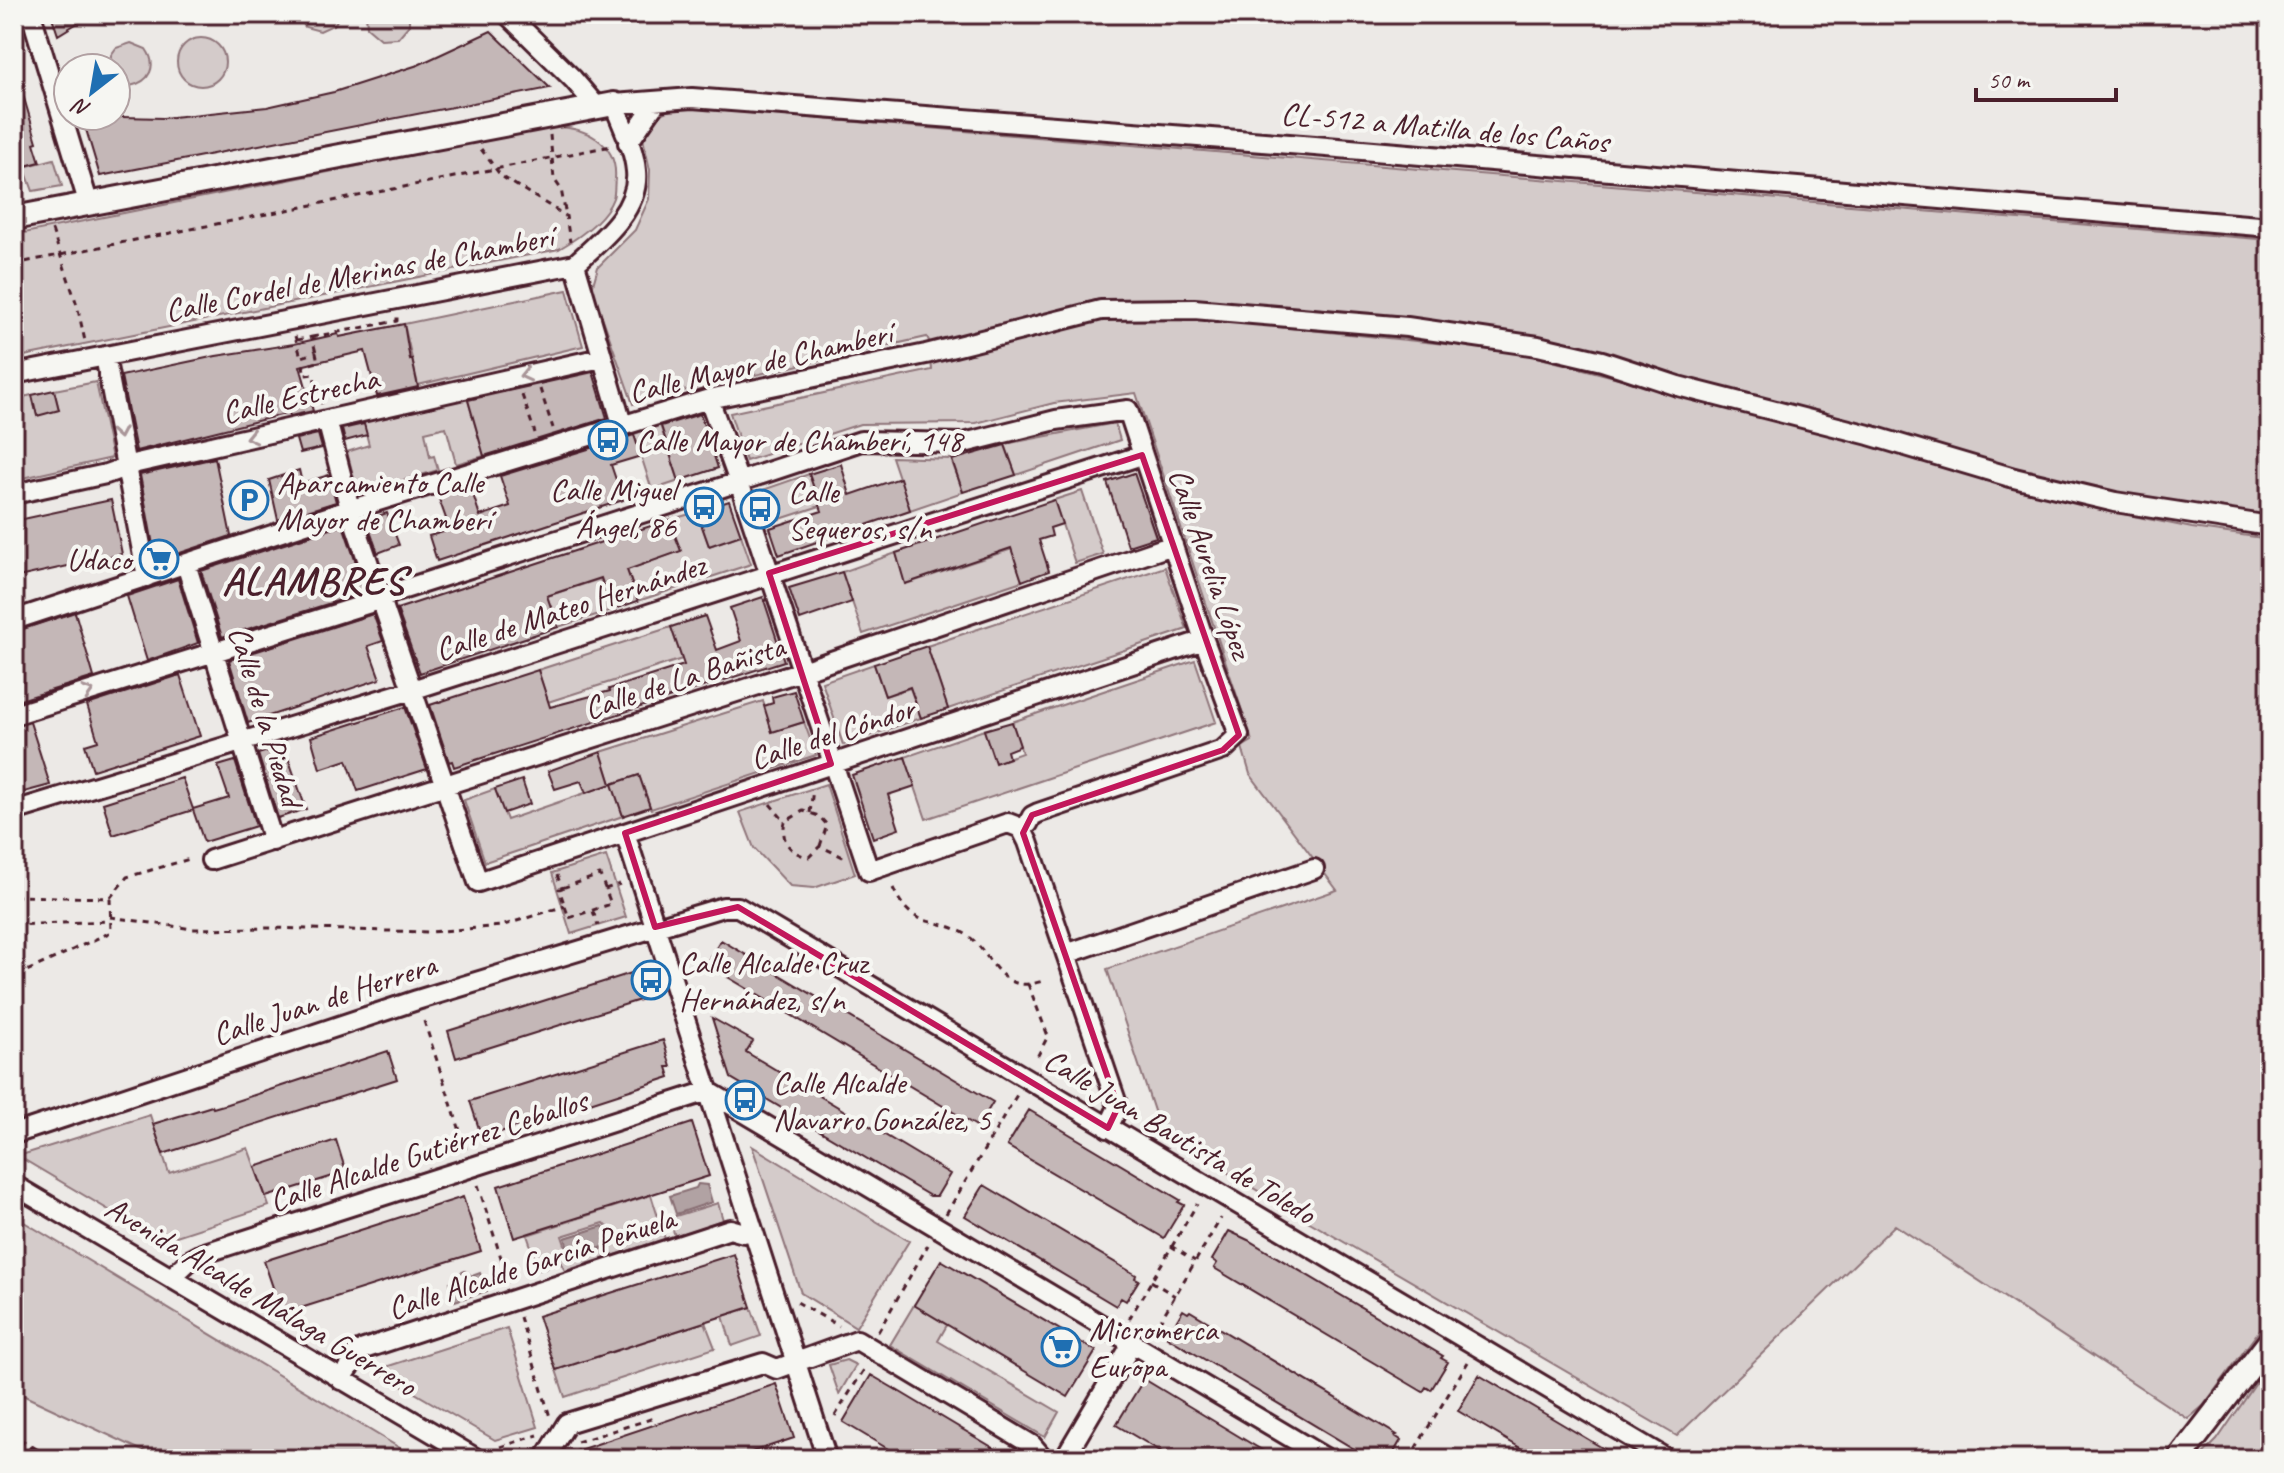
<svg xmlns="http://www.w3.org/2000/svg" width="2284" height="1473" viewBox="0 0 2284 1473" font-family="Caveat,sans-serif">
	<rect width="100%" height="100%" fill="#ece9e6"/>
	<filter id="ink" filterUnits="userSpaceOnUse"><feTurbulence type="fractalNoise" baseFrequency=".0125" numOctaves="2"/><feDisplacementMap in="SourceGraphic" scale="16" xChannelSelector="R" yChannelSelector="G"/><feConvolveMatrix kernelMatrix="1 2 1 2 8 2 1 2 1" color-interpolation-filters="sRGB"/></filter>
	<g filter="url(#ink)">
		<path fill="#d4cbca" stroke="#8f757a" stroke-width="2" fill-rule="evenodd" d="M297,14h43l-5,10 -15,7 -15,-4z
			M366,14h43v11l-11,13 -17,1 -14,-12z
			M177 62a24 24 0 1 1 48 0a24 24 0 1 1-48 0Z
			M131,43l15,6c12,17 4,33 -16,37l-14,-6v-12h-6l1,-13 5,-7z
			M677,107l1593,133v277l-169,-26 -246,-68 -180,-46 -90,-30 -107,-17 -298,-32 -94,7 -156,38 -3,-6 -262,58 -32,9 -41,-116 6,-21 37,-37 14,-31 1,-29 -8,-36 13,-18z
			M552,127c32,-1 66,15 63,52 -1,6 0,14 -2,19 -8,22 -35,40 -54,51l-545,109v-123z
			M54,159l8,27 -29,5 -9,-24z
			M567,290l16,56 -165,39 -14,-61z
			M1193,318l320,33 350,90 251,71 78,16 78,11v777l-67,90 -15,13 -293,-194 -218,211 -376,-219 -140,-85 -54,-163 230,-79 -87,-116 -8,-27 10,-6 -116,-348 -82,10 -78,20 -116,1 -114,37 -16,-48 202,-43 -1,-11 169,-39z
			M96,382l16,76 -98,22v-81l18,-4 5,20 22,-5 -5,-20z
			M467,397l17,59 -28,8 -10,-37 -21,5 5,25 4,-1 4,14 -80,24 -11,-42 22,-7 -7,-27 58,-9z
			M1115,423l5,17 -104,35 -11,-31z
			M660,425l19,56 -27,9 -18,-56z
			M892,457l59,2 12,33 -53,18z
			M809,474l11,32 -52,17 -11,-31z
			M1082,491l21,63 -28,9 -21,-63z
			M697,512l12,34 32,-11 10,29 -113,37 -11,-31 53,-19 -11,-31z
			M1012,549l10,32 -159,53 -21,-62 54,-19 10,31z
			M1165,567l22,62 -239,80 -21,-63z
			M600,579l12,31 -54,17 -11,-31z
			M671,627l11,32 -134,43 -10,-32z
			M1195,660l21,62 -290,97 -21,-62 79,-27 12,32 26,-9 -10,-31z
			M874,664l11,32 25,-8 11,30 -78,27 -21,-63z
			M763,701l9,31 32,-10 12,33 -165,54 -12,-34 -27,9 11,32 -138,46 -21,-62 31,-11 12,31 104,-36 -10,-32z
			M826,784l29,90 -41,14 -24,-2 -36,-38 -14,-36z
			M606,856l20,61 -55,17 -19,-61z
			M150,1115l19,58 79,-25 21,58 -108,35 -143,-85z
			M752,1146l157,95 -53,86 -55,-34z
			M651,1195l14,44 -100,32 -4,-8 -22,7 -12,-35zM604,1223l8,9v14l-42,13 -8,-23z
			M718,1203l5,17 -48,16 -6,-18z
			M14,1216l404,243h-258l-146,-68z
			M914,1305l33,20 -9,16 121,71 -14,25 -155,-92z
			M751,1307l10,29 -29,10 -9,-30z
			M705,1322l10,26 -150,49 -9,-27z
			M507,1328l31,99 -43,13 -119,-70z
			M846,1360l10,5 -17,29 -10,-29z
			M2270,1363v96h-72l19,-19z"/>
		<path fill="#b1a2a3" stroke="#886e73" stroke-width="2" d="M698,1184l9,1 5,17 -36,12 -6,-18 26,-8z
			M603,1226l7,9 -1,10 -38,13 -6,-20z
			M465,1271l7,5 8,-3 7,18 -32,10 -5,-19 7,-2 3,-7z"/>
		<path fill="#c4b7b7" stroke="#4a1f2b" stroke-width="2" d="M51,14h41l-34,21z
			M491,31l59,57 -450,88 -18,-60 81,2 104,-11 67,-15 84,-27z
			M14,78h4l19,64 -3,1 6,19 -26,7z
			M404,324l6,36 2,-1 6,28 -41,9 -12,-45 -65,15 13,45 -23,5 -1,-3 -153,38 -15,-75 95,-20 78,-12 44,-10 1,3z
			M593,372l14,46 -123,38 -16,-56z
			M54,390l5,20 -22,6 -5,-21z
			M700,414l18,54 -39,13 -18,-55z
			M364,424l3,11 -22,6 -3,-12z
			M318,434l4,14 -22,5 -4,-14z
			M634,435l7,21 -30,9 12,35 -186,61 -8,-25 21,-6 -12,-34 32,-11 10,31 30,-10 -10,-30z
			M1005,445l11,30 -53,17 -11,-32z
			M215,458l16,78 -75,25 -16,-86z
			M841,464l9,31 50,-17 10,32 -131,45 -9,-27 52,-17 -13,-37z
			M299,470l3,13 27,-8 7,27 -58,18 -9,-40z
			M1134,473l22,64 -28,9 -21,-64z
			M111,500l11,54 -108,24v-57z
			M1054,500l8,24 -12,4 2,8 -13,4 10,31 -27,10 -11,-33 -106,36 -9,-31z
			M729,501l12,34 -32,11 -12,-34z
			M387,513l12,32 -21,8 -12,-33z
			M669,520l12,31 -54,19 11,31 -26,9 -11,-32 -54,18 11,31 -138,46 -23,-64z
			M343,525l23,67 -144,45 -21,-66z
			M842,572l10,30 -52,18 -11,-32z
			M178,579l20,64 -51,18 -20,-65z
			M763,597l21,64 -330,106 -2,-6 -3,1 -19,-57 108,-35 12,37 60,-16 -1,-2 75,-24 -13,-38 34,-11 12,34 24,-9 -11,-33z
			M75,612l19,65 -80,25v-70z
			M373,614l10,27 -15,5 12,33 -132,44 -19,-63z
			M927,646l21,63 -27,9 -11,-31 -25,9 -11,-32z
			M180,675l20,61 -107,34 -8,-25 13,-4 -11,-36z
			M794,691l10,31 -32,10 -8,-26 9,-3 -1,-6z
			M405,707l22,62 -69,22 -11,-31 -27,9 -9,-32z
			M30,722l20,63 -26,7 -10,-28v-37z
			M1012,722l8,24 -13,5 2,7 -14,5 -11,-33z
			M284,746l22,63 -28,9 -20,-64z
			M601,752l10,32 -25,9 -5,-12 -26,8 -7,-18z
			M905,757l10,29 -27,9 11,34 -26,9 -21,-63z
			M235,761l21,65 -52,16 -11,-32 -80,25 -10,-32 79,-25 11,31 36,-11 -11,-32z
			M639,775l11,32 -27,9 -11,-32z
			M522,780l8,24 -26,9 -9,-24z
			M721,940l272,162 -15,25 -272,-163z
			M641,970l8,27 -193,61 -8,-27z
			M712,1018l41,23 -7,11 204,122 -13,22h-7l-199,-118z
			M663,1040l8,27h-4l3,10 -188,61 -12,-37z
			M388,1051l9,28 -234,75 -10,-30 59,-18 1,2 14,-4z
			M1029,1110l151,90 -2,2 6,3 -20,33 -157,-92z
			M692,1123l17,53 -195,62 -16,-52z
			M336,1140l10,32 -80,25 -11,-30z
			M984,1185l152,90 -1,3 4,2 -13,21 -5,-3 -5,8 -151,-90z
			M463,1197l18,54 -199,63 -18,-53z
			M1229,1231l19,9 195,116 -2,2 7,4 -17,28 -5,-3 -3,5 -209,-124 3,-5 -5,-3z
			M734,1254l17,53 -195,63 -18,-54z
			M941,1260l155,91 -28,46 -154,-92z
			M1183,1310l5,3 2,-2 207,124 -2,1 6,4 -11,19h-19l-204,-122z
			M871,1375l29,17 112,67h-107l-37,-22 -25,-15z
			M1479,1375l73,43 69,41h-82l-81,-48z
			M1144,1379l106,64 27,16h-103l-58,-34z
			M776,1384l18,54 -64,21h-169v-3z"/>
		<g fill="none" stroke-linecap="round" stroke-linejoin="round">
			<g stroke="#4a1f2b" stroke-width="24">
				<path id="minor" d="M31,14l58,191
					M507,14l66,65 24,28
					M628,143l29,-42
					M575,264l47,160
					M105,356l42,221
					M14,374l561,-110c25,-23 65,-54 61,-93 -2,-23 -14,-46 -22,-67l78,-6 623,48 955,81
					M327,420l23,89 128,373 726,-242
					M14,494l92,-20 31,-11 464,-105
					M186,564l87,277
					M14,620l322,-106 373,-115 217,-45 175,-44 93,-1 213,18 131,19 64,15 76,25 191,49 145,43 101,24 155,24
					M14,715l353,-111 28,-12 322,-103 144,-48 103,2 92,-23 72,-10 76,230 35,95 -16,15 -185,63 -6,3 -4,8 -7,4 -13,-5 -139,48 -130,-389 -30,-83
					M14,811l398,-121 730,-235
					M1021,828l7,14 90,265 -10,21
					M625,833l202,626
					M211,860l591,-189 371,-126
					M1066,954l248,-85
					M708,1091l619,368
					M14,1134l403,-134 306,-93h15l929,552
					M14,1185l463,274
					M172,1277l17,-16 13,-7 506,-163
					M341,1380l20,-30 369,-121 14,4 9,-3
					M545,1459l22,-36 196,-60 14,6 80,-29 175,105 12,14
					M1064,1459l69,-117"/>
			</g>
			<g stroke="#4a1f2b" stroke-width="28">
				<path id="major" d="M14,218l600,-114
					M2179,1459l91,-118"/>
			</g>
			<path stroke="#4a1f2b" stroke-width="3" stroke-dasharray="6 6" stroke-linecap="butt" d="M550,135l4,44 7,10 5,27
				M481,149l20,27 65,40 4,26
				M52,230l25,75 8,36
				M14,264l597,-118
				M295,336l6,21 15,-4 2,9 -15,4 2,9 8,-1 9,30
				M312,337l85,-16v-4
				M297,340l15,-3 4,16
				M540,389l13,39
				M522,395l13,38
				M770,804l15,18
				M810,813l3,-24
				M820,846l7,-21 -8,-9 -16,-5 -18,11c-5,18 5,32 24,35l11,-11 25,12
				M557,875l5,13 -3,1 10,29 42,-14 -11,-29 -38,13
				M893,888c21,45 41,26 74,47 19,13 27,41 49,48 9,3 21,0 30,-3
				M605,889l15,-5
				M14,896l96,2 1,34 -97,45
				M110,898l17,-21 66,-19
				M593,911l5,15
				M110,917l83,12 76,-1 161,4 71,-6 64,-20
				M14,925l96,-4
				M1028,984l20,52 -13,25
				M424,1021l42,128
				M478,1185l31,98
				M946,1214l72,-121
				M1171,1246l24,15
				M1151,1281l24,15
				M797,1302l42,24
				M520,1317l30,100
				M1129,1319l68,-115
				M878,1332l50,-87
				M1153,1333l68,-115
				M835,1416l30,-48
				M577,1442l77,-24
				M500,1447l38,-12
				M571,1450l2,9
				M1409,1459l59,-97"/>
			<use href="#minor" stroke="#f6f6f2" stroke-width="18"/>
			<use href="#major" stroke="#f6f6f2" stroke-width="22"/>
			<path stroke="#4a1f2b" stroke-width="6" stroke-dasharray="12 6" stroke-linecap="butt" d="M14,1437l36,22"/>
		</g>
		<defs><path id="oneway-chevron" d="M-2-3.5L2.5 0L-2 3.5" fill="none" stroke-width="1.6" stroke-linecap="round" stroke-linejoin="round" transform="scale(2)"/></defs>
		<g stroke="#a99598">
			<use href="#oneway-chevron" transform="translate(525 375) rotate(167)"/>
			<use href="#oneway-chevron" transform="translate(119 433) rotate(80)"/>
			<use href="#oneway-chevron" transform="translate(251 437) rotate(167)"/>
			<use href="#oneway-chevron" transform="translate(88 692) rotate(-17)"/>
		</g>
	</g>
	<path fill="none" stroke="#c2185b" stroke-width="6" stroke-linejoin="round" d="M1142,455l97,280 -16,15 -191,65 -9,18 95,274 -10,21 -370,-221 -83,20 -30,-94 206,-69 -62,-191z"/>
	<defs>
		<g id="bus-ring" transform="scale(2)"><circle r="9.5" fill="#f6f6f2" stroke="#1f6fb2" stroke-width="1.5"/><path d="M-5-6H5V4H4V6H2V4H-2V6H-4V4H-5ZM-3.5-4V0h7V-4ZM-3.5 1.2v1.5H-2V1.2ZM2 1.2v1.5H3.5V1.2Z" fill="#1f6fb2"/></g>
		<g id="parking-ring" transform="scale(2)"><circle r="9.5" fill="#f6f6f2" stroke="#1f6fb2" stroke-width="1.5"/><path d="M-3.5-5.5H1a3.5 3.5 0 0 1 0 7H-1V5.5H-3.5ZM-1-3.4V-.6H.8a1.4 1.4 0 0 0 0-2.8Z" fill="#1f6fb2"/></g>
		<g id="supermarket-ring" transform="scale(2)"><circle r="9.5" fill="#f6f6f2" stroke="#1f6fb2" stroke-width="1.5"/><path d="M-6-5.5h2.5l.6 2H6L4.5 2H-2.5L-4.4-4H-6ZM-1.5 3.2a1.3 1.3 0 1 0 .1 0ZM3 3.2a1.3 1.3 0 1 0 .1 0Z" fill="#1f6fb2"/></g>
	</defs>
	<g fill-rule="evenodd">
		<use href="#bus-ring" x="608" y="440"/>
		<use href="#parking-ring" x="249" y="500"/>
		<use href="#bus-ring" x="704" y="507"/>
		<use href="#bus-ring" x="760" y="509"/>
		<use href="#supermarket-ring" x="159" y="559"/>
		<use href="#bus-ring" x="651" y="980"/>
		<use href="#bus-ring" x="745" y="1100"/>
		<use href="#supermarket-ring" x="1061" y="1347"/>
	</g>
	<g text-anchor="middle" stroke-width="8" stroke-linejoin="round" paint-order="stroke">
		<g font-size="32" fill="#4a1f2b" stroke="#f6f6f2">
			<text transform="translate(1445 127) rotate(5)" y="11">CL-512 a Matilla de los Caños</text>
			<text transform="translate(359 273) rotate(-11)" y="11">Calle Cordel de Merinas de Chamberí</text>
			<text transform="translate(760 362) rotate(-13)" y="11">Calle Mayor de Chamberí</text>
			<text transform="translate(300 395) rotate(-13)" y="11">Calle Estrecha</text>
			<text transform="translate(1211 563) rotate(71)" y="11">Calle Aurelia López</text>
			<text transform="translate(570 607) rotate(-18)" y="11">Calle de Mateo Hernández</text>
			<text transform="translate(684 677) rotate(-18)" y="11">Calle de La Bañista</text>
			<text transform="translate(266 716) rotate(73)" y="11">Calle de la Piedad</text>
			<text transform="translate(832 733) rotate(-18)" y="11">Calle del Cóndor</text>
			<text transform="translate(324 999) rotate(-18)" y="11">Calle Juan de Herrera</text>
			<text transform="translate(1180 1136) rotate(31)" y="11">Calle Juan Bautista de Toledo</text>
			<text transform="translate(428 1150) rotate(-18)" y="11">Calle Alcalde Gutiérrez Ceballos</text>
			<text transform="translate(531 1263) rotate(-18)" y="11">Calle Alcalde García Peñuela</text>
			<text transform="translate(261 1296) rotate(31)" y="11">Avenida Alcalde Málaga Guerrero</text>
		</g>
		<g font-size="32" fill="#4a1f2b" stroke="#f6f6f2" text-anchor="start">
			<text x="636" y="451">Calle Mayor de Chamberí, 148</text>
			<text x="277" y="493">Aparcamiento Calle<tspan x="277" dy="37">Mayor de Chamberí</tspan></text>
			<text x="676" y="500" text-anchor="end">Calle Miguel<tspan x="676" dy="37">Ángel, 86</tspan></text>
			<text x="788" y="502">Calle<tspan x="788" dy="37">Sequeros, s/n</tspan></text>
			<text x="131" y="570" text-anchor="end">Udaco</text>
			<text x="679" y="973">Calle Alcalde Cruz<tspan x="679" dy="37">Hernández, s/n</tspan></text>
			<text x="773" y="1093">Calle Alcalde<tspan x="773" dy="37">Navarro González, 5</tspan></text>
			<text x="1089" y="1340">Micromerca<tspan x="1089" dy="37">Europa</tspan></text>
		</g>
		<g font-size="40" font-weight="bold" letter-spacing="2" fill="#4a1f2b" stroke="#f6f6f2">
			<text x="314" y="594">ALAMBRES</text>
		</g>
	</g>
	<rect width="2284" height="1473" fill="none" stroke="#f6f6f2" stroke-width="48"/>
	<rect x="24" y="24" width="2236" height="1425" fill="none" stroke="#4a1f2b" stroke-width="3" filter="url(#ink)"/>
	<g transform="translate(92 92) rotate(211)"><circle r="38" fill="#f6f6f2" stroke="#b1a0a2" stroke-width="2"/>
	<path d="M0-6L14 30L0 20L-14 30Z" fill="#1f6fb2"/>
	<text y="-12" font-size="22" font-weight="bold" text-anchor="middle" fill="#4a1f2b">N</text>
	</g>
	<path d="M1976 88v12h140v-12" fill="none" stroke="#4a1f2b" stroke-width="4"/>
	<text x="1988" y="88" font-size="24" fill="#4a1f2b" stroke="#f6f6f2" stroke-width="6" paint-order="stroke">50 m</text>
</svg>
